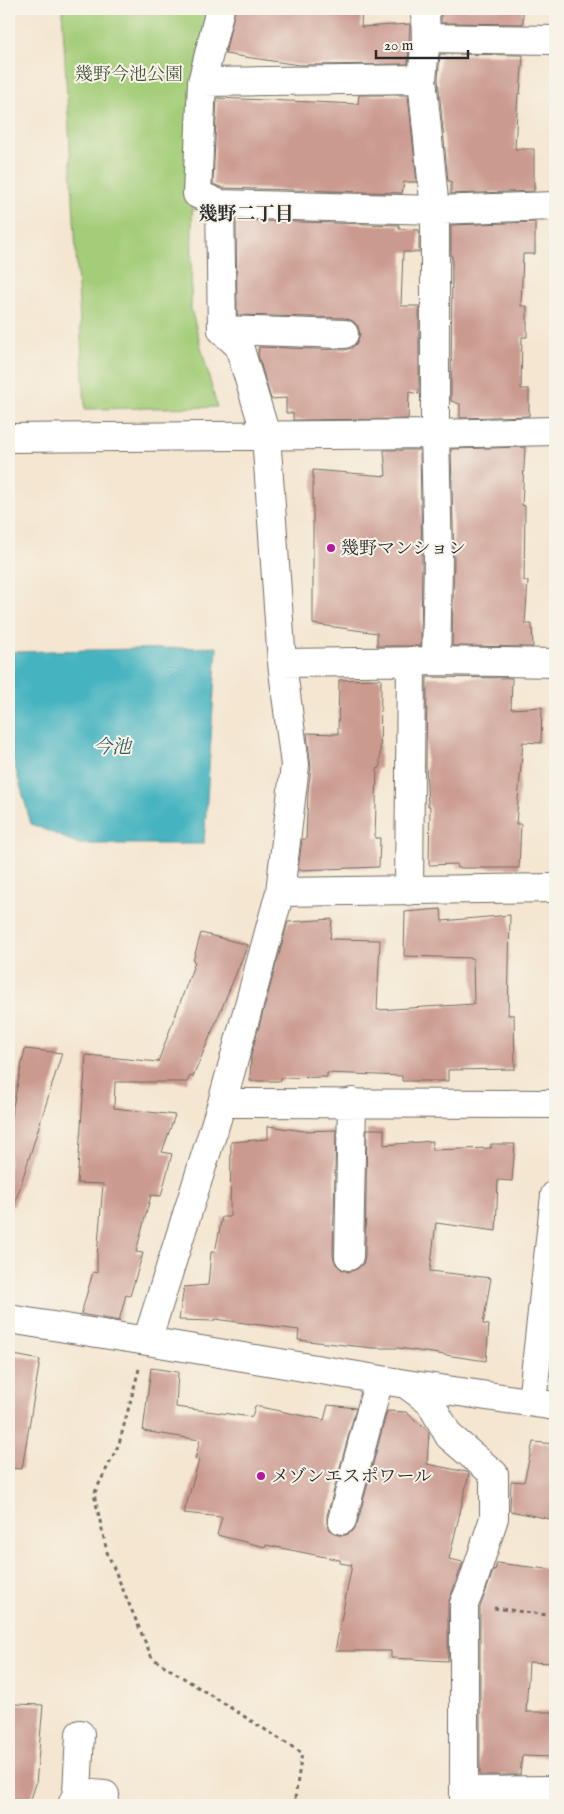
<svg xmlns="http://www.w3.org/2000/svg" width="564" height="1814" viewBox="0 0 564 1814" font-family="'IM FELL English','Noto Serif JP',serif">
	<rect width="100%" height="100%" fill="#f7f3e8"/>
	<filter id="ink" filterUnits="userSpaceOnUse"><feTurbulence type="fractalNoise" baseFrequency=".02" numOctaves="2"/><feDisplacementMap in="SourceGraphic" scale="10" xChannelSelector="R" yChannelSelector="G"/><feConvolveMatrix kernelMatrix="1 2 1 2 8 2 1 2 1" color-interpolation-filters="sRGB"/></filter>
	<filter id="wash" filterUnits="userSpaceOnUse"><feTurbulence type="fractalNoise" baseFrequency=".0096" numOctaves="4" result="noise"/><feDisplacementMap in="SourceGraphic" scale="20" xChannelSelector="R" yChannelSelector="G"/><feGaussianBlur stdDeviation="1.12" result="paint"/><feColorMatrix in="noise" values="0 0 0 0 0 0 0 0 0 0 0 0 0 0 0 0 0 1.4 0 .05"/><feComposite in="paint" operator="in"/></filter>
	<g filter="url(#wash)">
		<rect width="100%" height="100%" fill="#f4e6d0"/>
		<path fill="#a4cd79" stroke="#687c52" d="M62,9h147l-15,68 -3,232 26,98 -132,2z"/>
		<path fill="#44b3c0" stroke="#386f76" d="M217,647l-13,197h-125l-48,-20 -22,-79v-93z"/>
		<g id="blocks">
			<path fill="#cb9a8f" d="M235,9h127l-1,18 49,-3 -2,40 -109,1 -74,-11z
				M441,9h82v15l-82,-1z
				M440,54l83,1 -3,39 -2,-1 -3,56h19v42l-83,3v-13h-3l-10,-102z
				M359,95h49l9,87h-13l-2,11 -179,-5 -10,-4 4,-86 141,6z
				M236,220l163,5v4l20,1v22h-16l-2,54h18v88l-10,-2 -1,27 -115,1v-7h-7v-15l-15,1 -13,-44 1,-8 85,3 8,-2 5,-5 3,-9 -2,-8 -5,-5 -8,-3 -108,-3z
				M535,222v32h-12l-2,52h6v31h-5l-1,52h8v27l-69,2v-14l-9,-3 1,-145h-1v-31z
				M525,447l-3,58 3,1 -1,75h4l-3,43h7l1,23 -81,-1 2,-86 -3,-111z
				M384,450h36l2,110 -1,86h-44v-13l-64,-9v-154l73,6z
				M427,677l85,1 -1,31 31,-2 -1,36 -18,-1 -7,82h5l-2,44h-61l-1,-4 -28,1 1,-59h-2l-2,-40z
				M381,679l-1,89 -3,1 -2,69h5l-1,29 -81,3 4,-31h4l2,-47 3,-25 -4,-34 31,1 1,-54z
				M441,909l1,12 68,-6 -2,100h6l1,54 -67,1v11h-46v-5l-75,-3v4l-46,1v3h-31l1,-26 37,-133 44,-3 -2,20 50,1 -3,70 97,-6 -1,-46 -69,-2 1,-44z
				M201,933l47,12 -55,132 -3,-1 -3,6h-72l-1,26 61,7 -13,37 10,2 -11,42 -10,-1 -15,57 7,1 -13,43 -4,-1 -7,26 -38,-7 12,-42 4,1v-17l6,-72 -26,-1 9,-128 72,7 37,-100 -2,-1z
				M25,1049l37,4 -48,153 -5,-1v-80z
				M268,1126l35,5 33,-1 -3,126 3,8 5,5 7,3 9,-3 6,-5 2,-8 2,-127h17v16l49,-4 -1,9 59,-2v-4h24l-3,37 -14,-1 -2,51 -60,-8 -6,48 61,7 -8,46 6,1 -3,36 -88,-13h-25l-75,-8 1,-10 -85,-11v2l-35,-1 5,-33 24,-2 3,-33h4l7,-35h8l1,-75 37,-3z
				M9,1354l31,6 -18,109 -13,-1z
				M151,1368l27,4 -2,35 76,10 3,-11 69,14 4,-15 28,3 -29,108v8l4,7 7,4h8l7,-4 4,-7 30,-113 19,1 23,20 -2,32 40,8 2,2 -20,85 14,3 -15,42v57l-57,-3v-7h-56l17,-86 -12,-2v-3l-74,-15 -1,2 -48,-12 5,-18 -38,-4 15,-53 -4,-1 5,-19 -57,-9z
				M533,1442l22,2v76l-45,-9 1,-30 13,1z
				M497,1563l58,7v93l-26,-1 -3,50h29v45l-33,-1 -2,19h-40v-168l14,-38 1,1z
				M14,1704l29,1 -7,79 -7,21h-20v-78z"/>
		</g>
	</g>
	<g filter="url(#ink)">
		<use href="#blocks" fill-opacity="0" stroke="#716c65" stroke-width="1"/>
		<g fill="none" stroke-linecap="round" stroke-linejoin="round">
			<g stroke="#716c65" stroke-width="30">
				<path id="minor" d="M220,9l-18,73 220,-3 4,-41
					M425,9l1,29 129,2
					M422,79l13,131v224l120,-3
					M202,82l-5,112 23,10 215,6 120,-4
					M220,204l2,126 17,16 27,89 16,228 13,102 -15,127
					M222,330l122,4
					M9,438l426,-4 3,126 -2,101
					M282,663l154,-2 119,2
					M409,891l2,-230
					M222,1103l58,-211 275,-4
					M349,1256l3,-154
					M9,1319l138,22 259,43 149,22
					M147,1341l75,-238 333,1
					M406,1384l24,18 19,34 45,38v44l-22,67 -8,19v201
					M532,1402l23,-207
					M342,1520l37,-140
					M465,1791l90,-1
					M77,1793l28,2
					M72,1805l5,-12 3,-59"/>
			</g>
			<path stroke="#716c65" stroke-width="3" stroke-dasharray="4 4" stroke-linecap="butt" d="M139,1369l-20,75 -25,50 13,58 45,106 150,95 -8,52
				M494,1608l61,8"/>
			<use href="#minor" stroke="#fff" stroke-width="28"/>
		</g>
	</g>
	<g fill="#b5179e" stroke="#f7f3e8" stroke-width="2">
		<circle cx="331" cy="548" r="5"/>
		<circle cx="261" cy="1476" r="5"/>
	</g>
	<g text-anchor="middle" stroke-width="4" stroke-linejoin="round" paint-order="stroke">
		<g font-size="18" fill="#49543e" stroke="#f7f3e8">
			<text x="129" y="80">幾野今池公園</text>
		</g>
		<g font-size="18" fill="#2b2b2b" stroke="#f7f3e8" text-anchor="start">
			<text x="341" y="554">幾野マンション</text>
			<text x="271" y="1482">メゾンエスポワール</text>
		</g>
		<g font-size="19" font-weight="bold" fill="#2b2b2b" stroke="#f7f3e8">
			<text x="246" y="220">幾野二丁目</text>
		</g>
		<g font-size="19" font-style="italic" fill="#345b5f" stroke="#f7f3e8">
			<text x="112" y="753">今池</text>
		</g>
	</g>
	<rect width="564" height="1814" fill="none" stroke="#f7f3e8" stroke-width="30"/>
	<path d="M376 50v8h92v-8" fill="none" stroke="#2b2b2b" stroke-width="2.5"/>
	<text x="384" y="50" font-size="15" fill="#2b2b2b" stroke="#f7f3e8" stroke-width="4" paint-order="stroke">20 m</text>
</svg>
